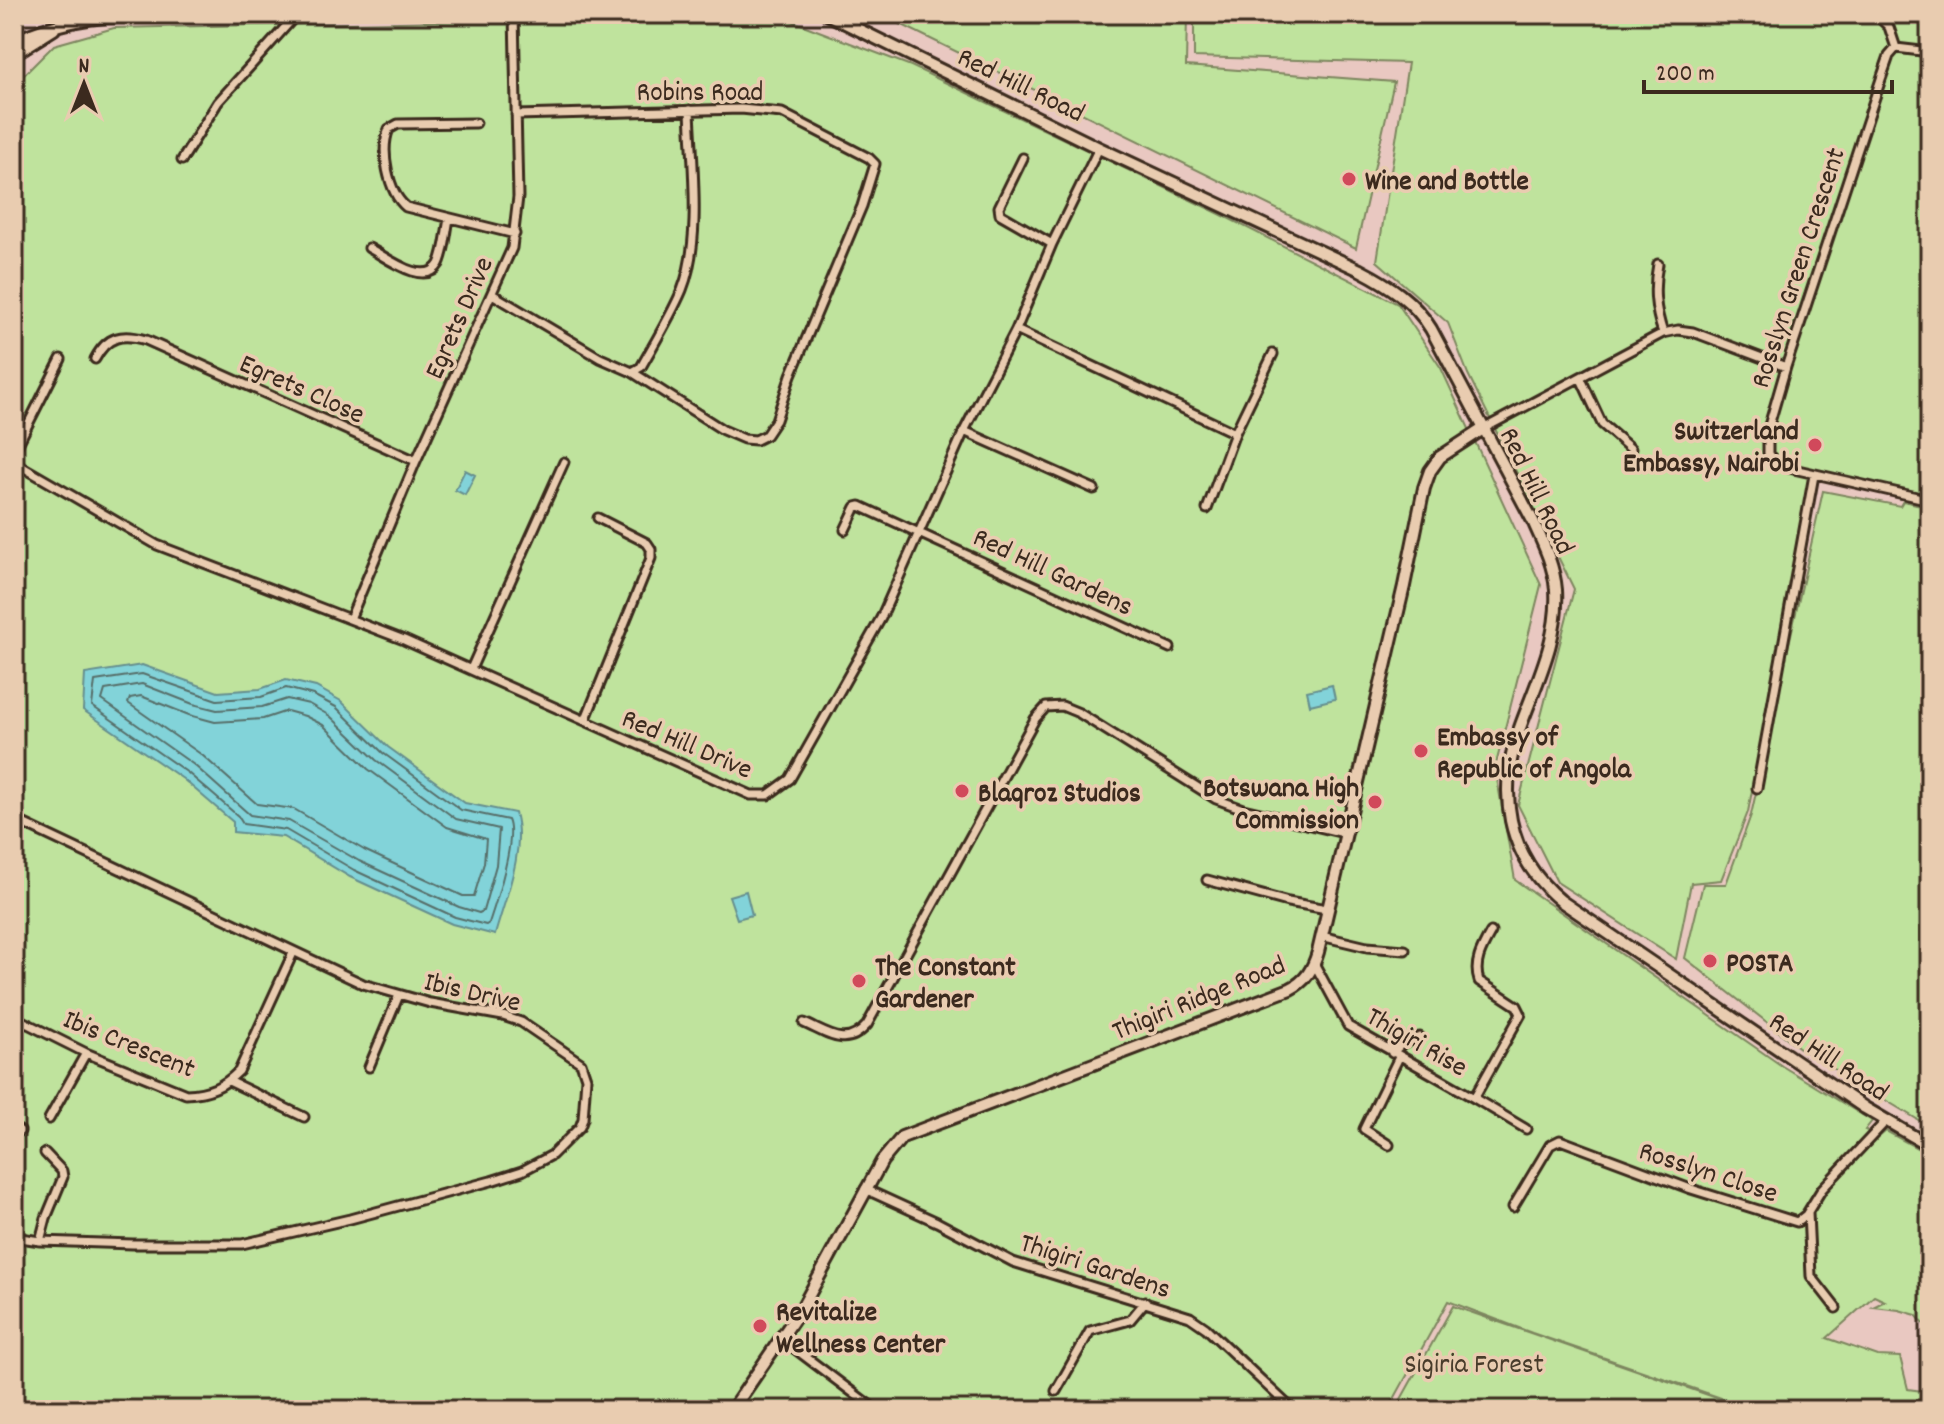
<svg xmlns="http://www.w3.org/2000/svg" width="1944" height="1424" viewBox="0 0 1944 1424" font-family="Dekko,sans-serif">
	<rect width="100%" height="100%" fill="#e9c8c1"/>
	<filter id="ink" filterUnits="userSpaceOnUse"><feTurbulence type="fractalNoise" baseFrequency=".0125" numOctaves="2"/><feDisplacementMap in="SourceGraphic" scale="16" xChannelSelector="R" yChannelSelector="G"/><feConvolveMatrix kernelMatrix="1 2 1 2 8 2 1 2 1" color-interpolation-filters="sRGB"/></filter>
	<g filter="url(#ink)">
		<path fill="#bfe39d" stroke="#7d865e" stroke-width="2" d="M774,14l137,52 309,148 178,90 43,64 100,217 -46,183 20,112 267,186 90,55 -7,9 15,6 6,-5 44,24v176l-14,-16 -17,-5 -26,-3 12,-6 -11,-5 -47,42 51,18 22,1 8,32 22,3v18h-174l-224,-77 -84,-32 -60,109h-1374v-1325l40,-40 60,-17z
			M880,14h307l-1,52 208,16 -38,166z
			M1194,14h736v481l-111,-23 -14,75 -44,196 -13,69 -27,68 -30,3 -15,76 -119,-77 -39,-77 56,-216 -106,-215 -20,-51 -71,-62 31,-198 -214,-6z
			M1823,491l77,15 3,-5 27,6v620l-129,-78 -116,-91 18,-74h23l25,-69z
			M1453,1306l298,104h-356z"/>
		<path fill="#82d3d9" stroke="#668f8e" stroke-width="2" d="M465,470l10,5 -10,20 -10,-5z
			M142,665l76,27 42,-3 26,-9 30,7 25,14 47,46 77,56 50,10c11,38 -10,85 -20,122l-43,-11 -102,-47 -67,-40 -50,-5v-10l-50,-43 -100,-69 2,-36z
			M1332,685l3,14 -25,6 -3,-14z
			M746,891l6,24 -15,4 -8,-23z"/>
		<g fill="none" stroke-linecap="round" stroke-linejoin="round">
			<path stroke="#576e69" stroke-width="2" d="M142,674l75,26 44,-3 25,-9 27,7 23,12 47,46 78,57 47,10c9,19 -12,82 -19,103l-3,2 -31,-8 -101,-47 -68,-40 -43,-6 -5,-8 -50,-43 -96,-67 3,-25z
				M142,684l51,20 24,6 45,-3 25,-8 22,5 21,12 46,44 80,59 43,10 -3,36 -13,46 -4,2 -20,-6 -100,-46 -70,-40 -39,-6 -56,-50 -92,-65 3,-10z
				M141,696l48,19 26,7 48,-3 24,-8 18,5 18,9 45,44 79,58 39,12 -2,24 -10,33h-11l-99,-46 -70,-41 -37,-5 -55,-49 -74,-52 2,-5z"/>
			<g stroke="#3b2a1e" stroke-width="13">
				<path id="street" d="M1876,14l13,13 7,21 -7,8 -8,23 -95,288 -18,62v25l7,7 14,7 141,32
					M1896,48l34,4
					M516,115l225,-6 41,4 87,45 6,6 -13,42 -71,169 -15,45 -10,15 -10,5 -12,-1 -21,-9 -91,-58
					M476,123l-78,1 -9,5c-9,21 -1,63 17,78l109,27
					M1023,158l-24,49 1,7 52,30
					M182,160l36,-58 79,-88
					M369,248c17,9 56,40 70,16 6,-12 7,-31 10,-45
					M1658,264c-5,25 -3,45 5,69
					M492,294l108,64 32,14 9,-5c14,-25 30,-51 41,-77 20,-50 10,-126 8,-180
					M1016,330l219,103
					M95,359c12,-23 27,-26 51,-19l270,121
					M1581,379l21,45 29,25
					M1483,429l180,-96 15,-3 15,2 93,35
					M964,431l130,58
					M14,452l47,-93
					M14,462l143,83 247,95 347,155h17l22,-16 91,-161 83,-187 52,-101 36,-86 47,-96
					M1207,509l28,-76 38,-79
					M845,530l11,-23 4,-1 310,142
					M350,619l66,-158 96,-213 6,-51 -4,-183
					M471,669l93,-207
					M585,721l66,-163v-9l-4,-6 -49,-25
					M1757,788l57,-313
					M14,819l349,165 67,19 73,13 18,6 60,41 5,15 -3,41 -3,8 -28,28 -30,16 -31,10 -141,38 -108,25h-109l-93,-3 -26,-4
					M1207,880l81,22 39,7
					M1321,936l46,11 38,3
					M1315,965l33,61 126,72 47,-84 -4,-8 -38,-25c-6,-18 3,-33 12,-49
					M14,1017l72,36 100,41c23,-1 37,-7 53,-23l54,-118
					M804,1023c25,11 42,26 63,2l168,-306 11,-12 16,-1 17,7 137,86 27,10 101,24
					M1392,1053l11,-10 17,-6
					M369,1067l30,-72
					M229,1081l75,36
					M1474,1098l52,31
					M49,1119l37,-66
					M14,1128l6,3
					M1389,1145l-25,-16 35,-72
					M865,1189l72,33 76,40 177,55 16,11 87,82
					M1513,1207l37,-62 10,-5 128,48 109,34 9,-7 16,-26 64,-68
					M1808,1213l3,63 25,32
					M40,1241l6,-23 17,-41 -1,-6 -17,-18
					M782,1339l94,71
					M1056,1391l34,-60 40,-11 15,-18"/>
			</g>
			<g stroke="#3b2a1e" stroke-width="16">
				<path id="secondary" d="M827,14l272,134 261,122c29,15 54,31 71,59l102,192c10,22 21,44 23,69 3,48 -19,91 -35,135 -25,66 -15,130 40,176l304,207 65,38
					M14,42c69,-36 154,-26 231,-28
					M14,54l40,-25
					M732,1410l71,-104 79,-145 20,-24 388,-148c16,-8 23,-20 28,-37l86,-366 20,-98 6,-17 10,-14 43,-28"/>
			</g>
			<use href="#street" stroke="#e9ccb0" stroke-width="7"/>
			<use href="#secondary" stroke="#e9ccb0" stroke-width="10"/>
		</g>
	</g>
	<g fill="#d1495b" stroke="#e9ccb0" stroke-width="3">
		<circle cx="1349" cy="179" r="8"/>
		<circle cx="1815" cy="445" r="8"/>
		<circle cx="1421" cy="751" r="8"/>
		<circle cx="962" cy="791" r="8"/>
		<circle cx="1375" cy="802" r="8"/>
		<circle cx="1710" cy="961" r="8"/>
		<circle cx="859" cy="981" r="8"/>
		<circle cx="760" cy="1326" r="8"/>
	</g>
	<g text-anchor="middle" stroke-width="7" stroke-linejoin="round" paint-order="stroke">
		<g font-size="28" fill="#3b2a1e" stroke="#e9ccb0">
			<text transform="translate(1022 83) rotate(26)" y="10">Red Hill Road</text>
			<text x="700" y="100">Robins Road</text>
			<text transform="translate(1796 267) rotate(-72)" y="10">Rosslyn Green Crescent</text>
			<text transform="translate(457 317) rotate(-66)" y="10">Egrets Drive</text>
			<text transform="translate(303 387) rotate(24)" y="10">Egrets Close</text>
			<text transform="translate(1539 490) rotate(64)" y="10">Red Hill Road</text>
			<text transform="translate(1054 570) rotate(25)" y="10">Red Hill Gardens</text>
			<text transform="translate(688 742) rotate(23)" y="10">Red Hill Drive</text>
			<text transform="translate(473 990) rotate(13)" y="10">Ibis Drive</text>
			<text transform="translate(1198 996) rotate(-22)" y="10">Thigiri Ridge Road</text>
			<text transform="translate(1418 1040) rotate(30)" y="10">Thigiri Rise</text>
			<text transform="translate(130 1042) rotate(22)" y="10">Ibis Crescent</text>
			<text transform="translate(1830 1055) rotate(34)" y="10">Red Hill Road</text>
			<text transform="translate(1709 1170) rotate(18)" y="10">Rosslyn Close</text>
			<text transform="translate(1096 1264) rotate(18)" y="10">Thigiri Gardens</text>
		</g>
		<g font-size="28" font-weight="bold" fill="#3b2a1e" stroke="#e9ccb0" text-anchor="start">
			<text x="1365" y="189">Wine and Bottle</text>
			<text x="1799" y="439" text-anchor="end">Switzerland<tspan x="1799" dy="32">Embassy, Nairobi</tspan></text>
			<text x="1437" y="745">Embassy of<tspan x="1437" dy="32">Republic of Angola</tspan></text>
			<text x="1359" y="796" text-anchor="end">Botswana High<tspan x="1359" dy="32">Commission</tspan></text>
			<text x="978" y="801">Blaqroz Studios</text>
			<text x="1726" y="971">POSTA</text>
			<text x="875" y="975">The Constant<tspan x="875" dy="32">Gardener</tspan></text>
			<text x="776" y="1320">Revitalize<tspan x="776" dy="32">Wellness Center</tspan></text>
		</g>
		<g font-size="28" fill="#483c2b" stroke="#e9ccb0">
			<text x="1474" y="1372">Sigiria Forest</text>
		</g>
	</g>
	<rect width="1944" height="1424" fill="none" stroke="#e9ccb0" stroke-width="48"/>
	<rect x="24" y="24" width="1896" height="1376" fill="none" stroke="#3b2a1e" stroke-width="3" filter="url(#ink)"/>
	<g transform="translate(84 84)" stroke="#e9ccb0" stroke-width="6" paint-order="stroke">
	<path d="M0-6L14 30L0 20L-14 30Z" fill="#3b2a1e"/>
	<text y="-12" font-size="22" font-weight="bold" text-anchor="middle" fill="#3b2a1e">N</text>
	</g>
	<path d="M1644 80v12h248v-12" fill="none" stroke="#3b2a1e" stroke-width="4"/>
	<text x="1656" y="80" font-size="24" fill="#3b2a1e" stroke="#e9ccb0" stroke-width="6" paint-order="stroke">200 m</text>
</svg>
